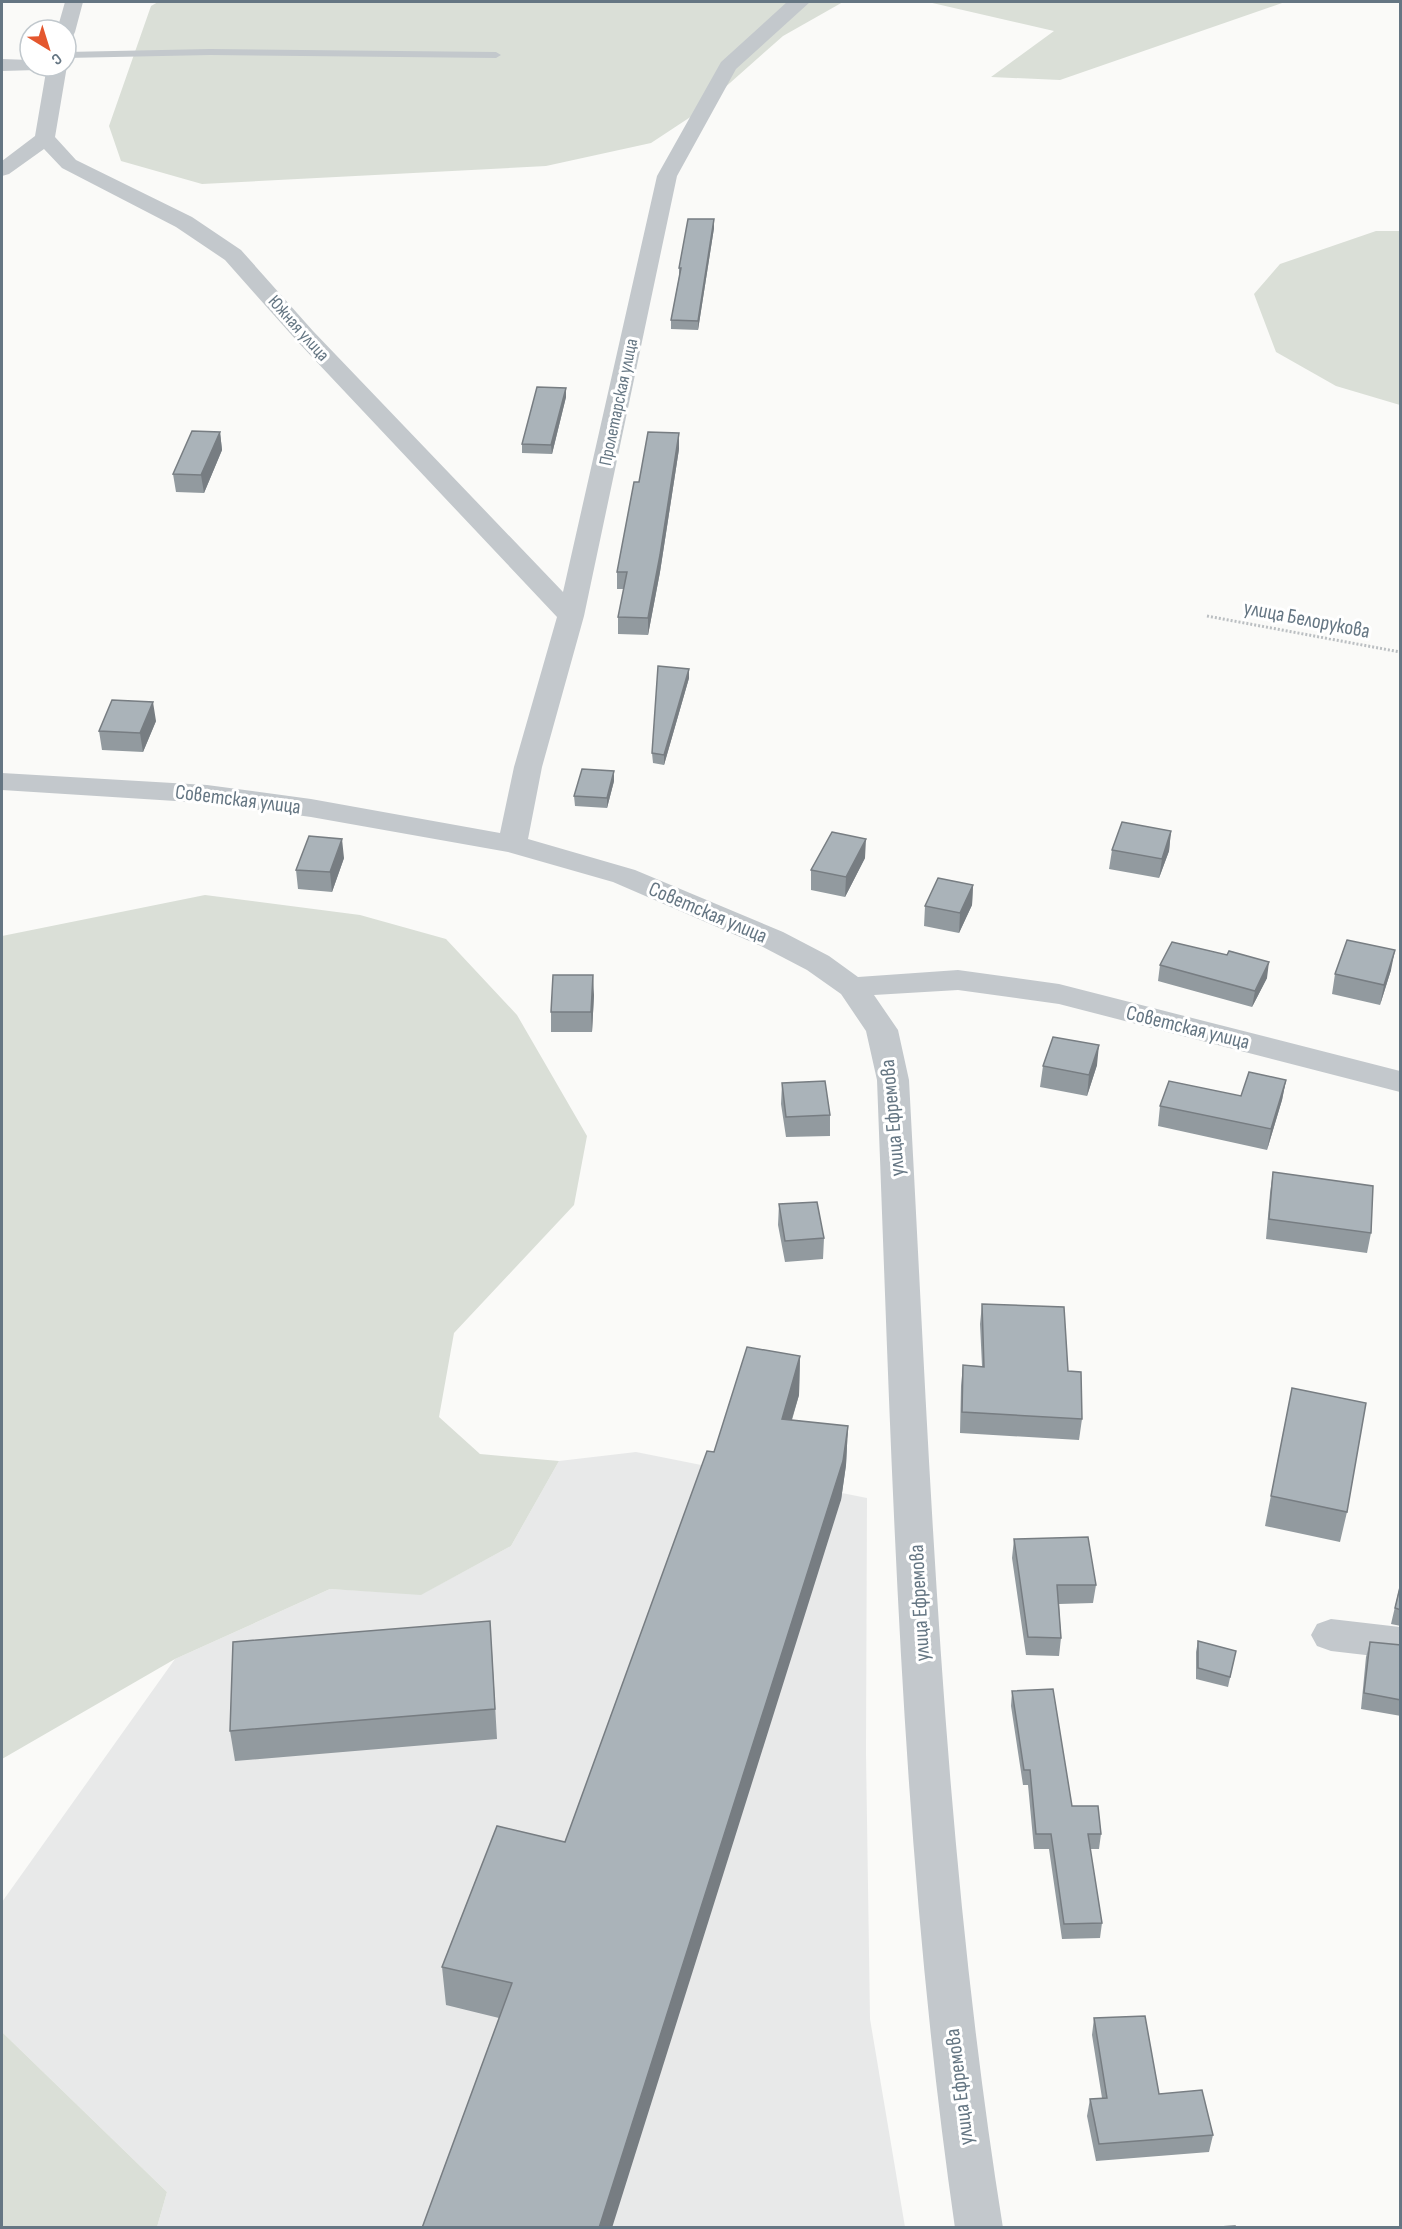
<svg xmlns="http://www.w3.org/2000/svg" width="1402" height="2229" viewBox="0 0 1402 2229" font-family="'Sofia Sans Condensed',sans-serif">
	<rect width="100%" height="100%" fill="#fafaf8"/>
	<path fill="#e8e9e9" d="M636,1452l231,46 -1,255 4,266 35,208h-748l10,-35 -165,-160v-130l173,-243 155,-70 92,5 89,-48 48,-85z"/>
	<path fill="#dadfd7" d="M158,2h685l-60,34 -88,78 -44,29 -105,23 -344,18 -81,-23 -12,-35 42,-120z
		M928,2h357l-225,78 -69,-3 63,-46z
		M1376,231h24v174l-64,-19 -60,-34 -22,-58 26,-30z
		M205,895l155,20 86,24 71,76 70,121 -13,69 -120,128 -15,84 41,37 79,7 -48,85 -90,49 -91,-6 -155,70 -173,100v-823z
		M2,2032l165,160 -10,35h-155z"/>
	<g fill="none" stroke-linecap="round" stroke-linejoin="round">
		<path stroke="#bbbfc2" stroke-width="3" stroke-dasharray="2 2" stroke-linecap="butt" d="M1207,616l193,36"/>
		<path fill="#c3c8cc" fill-rule="evenodd" d="M210,49l286,3 5,3 -5,3 -286,-3 -144,3v-6z"/>
		<path fill="#c3c8cc" fill-rule="evenodd" d="M65,2h18l-8,30 -2,4 -7,2v-8h-9z
			M787,2h23l-74,67 -59,107 -93,440 -42,151 -14,72 107,31 148,62 46,24 29,21 100,-7 101,14 341,87v21l-341,-88 -101,-14 -84,5 24,35 11,50c21,383 33,768 94,1148h-48c-55,-380 -63,-765 -78,-1148l-11,-49 -25,-37 -34,-24 -46,-24 -148,-64 -105,-30 -197,-35 -104,-14 -205,-13v-17l205,12 104,14 189,34 14,-66 43,-150 -260,-276 -72,-81 -49,-33 -114,-59 -18,-19 -35,25 -7,2v-15l33,-25 12,-70h20l-12,71 21,23 116,57 49,33 72,81 250,261 94,-416 64,-114z
			M2,59l28,1v6h10l-3,4 -35,1z
			M1331,1619l69,8v32l-69,-8 -14,-5 -6,-11 6,-11z"/>
	</g>
	<path fill="#929a9f" d="M714,219v9l-16,102 -27,-1v-9l8,-43v-9z
		M566,388v9l-14,57 -30,-1v-9z
		M220,432l2,18 -18,43 -28,-1 -3,-18z
		M679,449l-19,123 -12,63 -30,-1v-17l6,-28h-7v-17l22,-90z
		M689,669v9l-25,87 -11,-2 -1,-10z
		M156,721l-13,31 -41,-2 -3,-19z
		M614,781l-7,27 -32,-2 -1,-10z
		M1171,831l-2,20 -10,27 -50,-9 3,-19z
		M344,858l-12,34 -34,-3 -2,-19z
		M865,858l-20,39 -34,-7v-20z
		M973,885l-1,20 -13,28 -35,-7 1,-20z
		M1160,965l107,13 -15,29 -94,-26z
		M1391,970l-11,35 -48,-11 3,-20z
		M594,995l-2,37h-41v-20z
		M1097,1065l-10,31 -47,-9 3,-21z
		M1286,1080l-4,20 -15,50 -109,-24 2,-20 81,-10z
		M782,1083l48,32v21l-44,1 -5,-33z
		M1273,1172l98,61 -4,20 -101,-14 4,-46z
		M779,1204l45,34 -1,21 -38,3 -7,-37z
		M982,1304l86,67 14,48 -3,21 -119,-7 1,-47 2,-21 19,1 -2,-42z
		M800,1356l-1,39 -7,25 56,6 -2,39 -5,35 -342,518 -53,-13 -4,-38 123,-125 149,-390z
		M1292,1388l55,124 -7,30 -75,-16z
		M1014,1539l82,46 -3,18 -34,1 2,34 -2,18 -33,-1 -14,-97z
		M1401,1581v45l-10,-2z
		M1198,1641l38,10 -8,36 -32,-8v-27z
		M1370,1642l31,3v71l-40,-7 5,-52z
		M492,1652l5,87 -262,22 -5,-30z
		M1012,1691l60,115 29,28 -2,15h-9l12,74 -2,15 -38,1 -13,-90h-15l-6,-64h-5l-12,-79z
		M1094,2018l65,76 54,41 -4,17 -113,9 -9,-45 3,-17 12,-1 -10,-63z"/>
	<path fill="#777d82" d="M714,219v9l-16,102v-9z
		M566,388v9l-14,57 -1,-9z
		M220,432l2,18 -18,43 -3,-18z
		M679,433v16l-19,123 -12,63v-17z
		M689,669v9l-25,87v-10z
		M153,702l3,19 -13,31 -3,-19z
		M614,771v10l-7,27v-10z
		M1171,831l-2,20 -10,27 3,-19z
		M342,839l2,19 -12,34 -2,-20z
		M866,839l-1,19 -20,39 1,-20z
		M973,885l-1,20 -13,28 1,-20z
		M1395,950l-4,20 -11,35 4,-20z
		M1269,962l-2,16 -15,29 3,-16z
		M593,975l1,20 -2,37 -1,-20z
		M1099,1045l-2,20 -10,31 2,-21z
		M1286,1080l-4,20 -15,50 4,-21z
		M800,1356l-1,39 -19,63 2,-39z
		M848,1426l-2,39 -5,35 -229,728h-13z"/>
	<path fill="#aab3b9" stroke="#777d82" stroke-width="1.5" d="M688,219h26l-16,102 -27,-1 10,-52h-2z
		M537,387l29,1 -15,57 -29,-1z
		M192,431l28,1 -19,43 -28,-1z
		M648,432l31,1 -19,122 -12,63 -30,-1 9,-45h-10l17,-90h5z
		M658,666l31,3 -25,86 -12,-2z
		M112,700l41,2 -13,31 -41,-2z
		M582,769l32,2 -7,27 -33,-2z
		M1122,822l49,9 -9,28 -50,-9z
		M832,832l34,7 -20,38 -35,-7z
		M309,836l33,3 -12,33 -34,-2z
		M938,878l35,7 -13,28 -35,-7z
		M1347,940l48,10 -11,35 -49,-11z
		M1172,942l55,13 2,-4 40,11 -14,29 -95,-26z
		M553,975h40l-2,37h-40z
		M1053,1037l46,8 -10,30 -46,-9z
		M1249,1072l37,8 -15,49 -111,-23 9,-25 72,15z
		M825,1081l5,34 -44,2 -4,-34z
		M1273,1172l100,14 -2,47 -102,-14z
		M817,1202l7,36 -39,3 -6,-37z
		M982,1304l82,3 4,64 13,1 1,47 -120,-7 1,-47 21,2z
		M747,1347l53,9 -18,63 66,7 -5,35 -244,767h-177l90,-245 -70,-16 55,-141 68,16 142,-391 7,1z
		M1292,1388l74,15 -19,109 -76,-16z
		M1088,1537l8,48h-39l4,53 -33,-1 -14,-98z
		M1401,1583v27l-6,-2z
		M490,1621l5,88 -265,22 3,-89z
		M1198,1641l38,10 -6,26 -32,-9z
		M1370,1642l31,3v55l-37,-7z
		M1053,1689l19,117h26l3,28h-13l14,89 -38,1 -13,-90h-15l-6,-64h-6l-12,-79z
		M1145,2016l14,78 43,-4 11,45 -114,9 -9,-45 17,-1 -13,-80z
		M1235,2226v2h-33z"/>
	<g text-anchor="middle" stroke-width="6" stroke-linejoin="round" paint-order="stroke">
		<g font-size="18" fill="#657683" stroke="#fff">
			<text transform="translate(299 328) rotate(48)" y="6">Южная улица</text>
			<text transform="translate(618 402) rotate(-78)" y="6">Пролетарская улица</text>
		</g>
		<g font-size="21" fill="#657683" stroke="#fff">
			<text transform="translate(1307 619) rotate(11)" y="7">улица Белорукова</text>
			<text transform="translate(238 799) rotate(7)" y="7">Советская улица</text>
			<text transform="translate(708 912) rotate(23)" y="7">Советская улица</text>
			<text transform="translate(1188 1027) rotate(14)" y="7">Советская улица</text>
			<text transform="translate(892 1118) rotate(-95)" y="7">улица Ефремова</text>
			<text transform="translate(919 1603) rotate(-93)" y="7">улица Ефремова</text>
			<text transform="translate(959 2087) rotate(-97)" y="7">улица Ефремова</text>
		</g>
	</g>
	<rect width="1402" height="2229" fill="none" stroke="#657683" stroke-width="6"/>
	<g transform="translate(48 48) rotate(142)"><circle r="28" fill="#ffffff" stroke="#c1c8cd" stroke-width="1.5"/>
	<path d="M0-4.5L10 22L0 15L-10 22Z" fill="#e4572e"/>
	<text y="-9" font-size="16" font-weight="bold" text-anchor="middle" fill="#657683">С</text>
	</g>
</svg>
